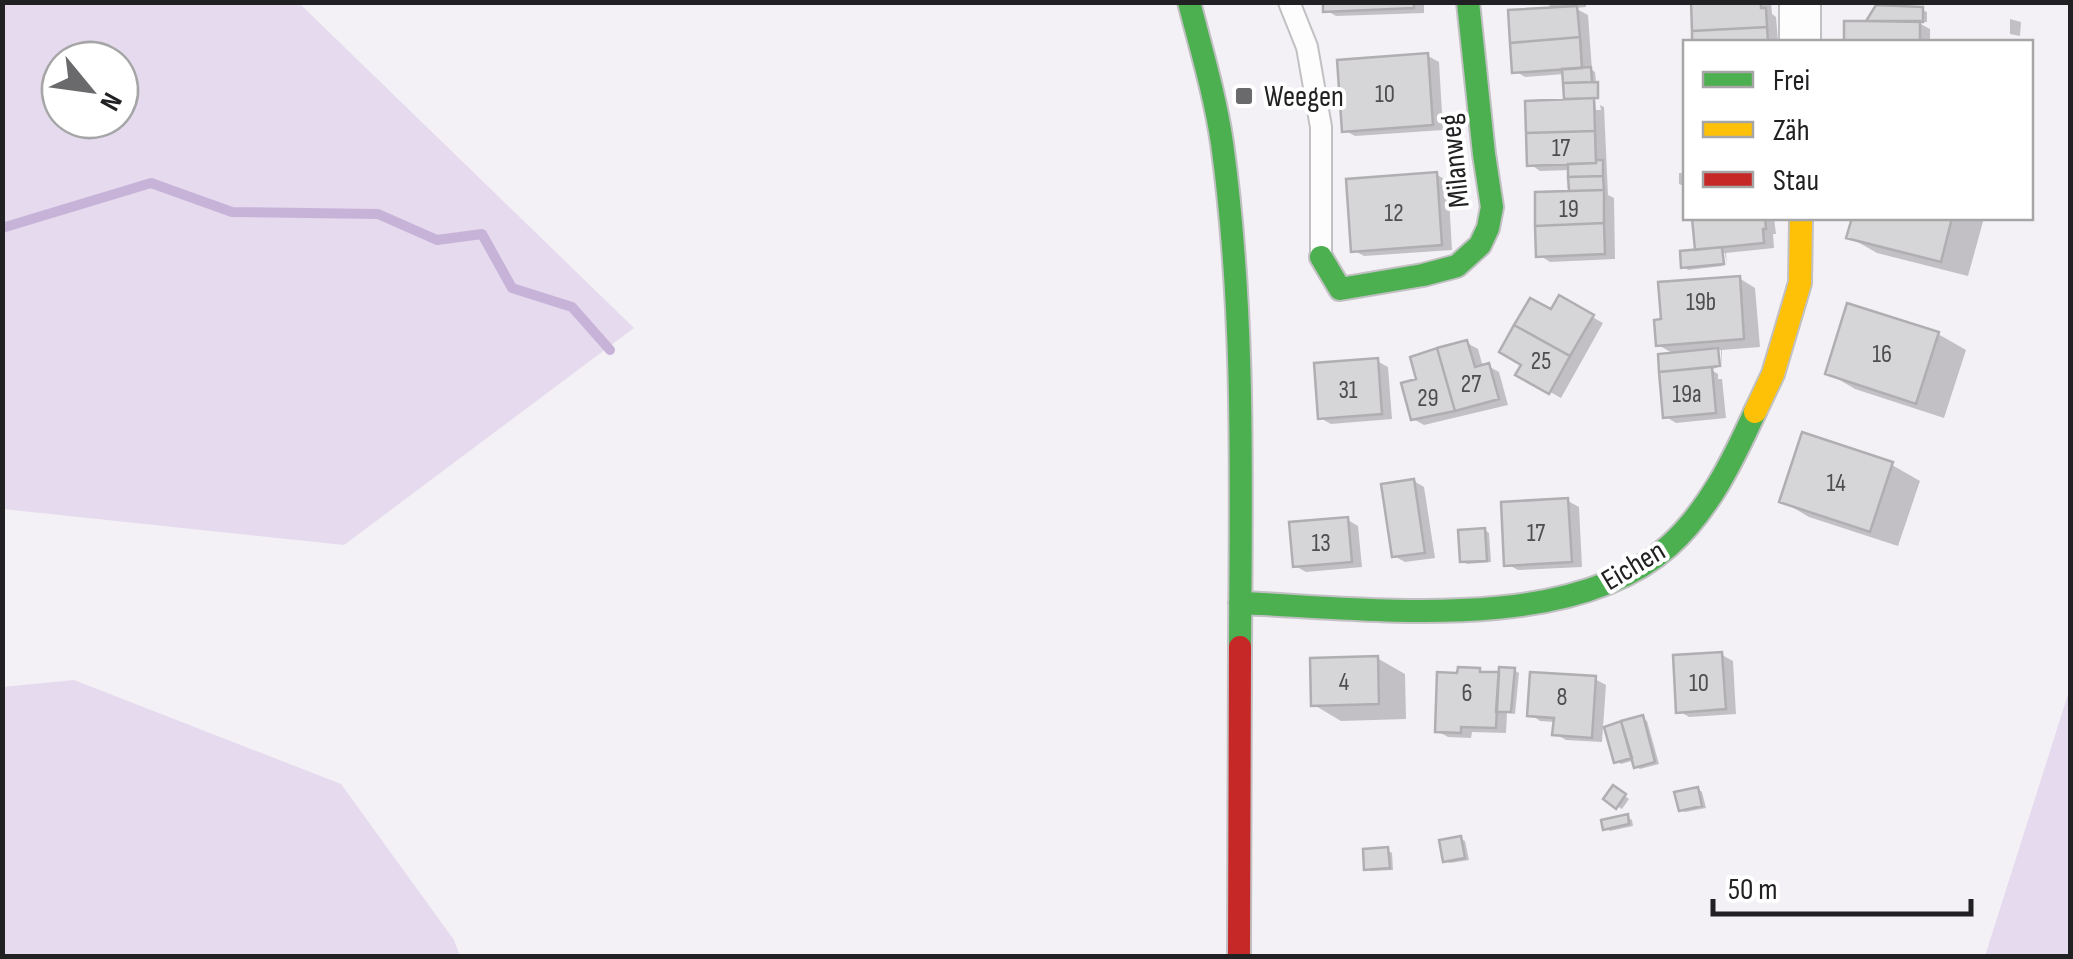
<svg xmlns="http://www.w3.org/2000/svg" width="2073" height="959" viewBox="0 0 2073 959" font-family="'Sofia Sans Condensed',sans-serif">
	<rect width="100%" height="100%" fill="#f3f1f5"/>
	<path fill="#e5daee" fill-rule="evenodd" d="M3,2l296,1 335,325 -290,217 -341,-36zM60,60h60v60h-60z
		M74,680l267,104 113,156 6,16h-457v-269z
		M2070,688v268h-85z"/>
	<path fill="#0003" d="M1325,2h99v11l-88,3 -10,-6z
		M1549,2h37v5l-11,1 13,7 4,55 3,2 1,10 -1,17 -3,1 3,2 1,8h5l-1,-5 4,2 4,88 6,3 1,61 -65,3 -11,-7 39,-62 -7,-4 -1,-19 -30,1 -10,-7 36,-62 -1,-28 -40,3 -10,-6 35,-61z
		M1693,2h78l1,12 4,3 2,25h-83z
		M1922,10l5,2v10h-10l13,7v13h-84v-18h22z
		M2010,19l11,3 -1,14 -10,-2z
		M1428,56l11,6 4,68 -88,6 -11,-6z
		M1679,173h7v14l-7,-3z
		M1437,175l11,6 4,69 -88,6 -11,-6z
		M1694,218h80l2,16h-3l1,14 -48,5 1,13 -2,-13h-5l2,13 -34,4 -4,-3 18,-16 -5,-3z
		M1854,218h130l-16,58 -91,-23 -28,-16z
		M1739,278l16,10 5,59 -38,3v18l-1,-18h-5l1,18 -7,1 8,5v5h4l4,39 -50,5 -10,-6 -6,-61 16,-1 -18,-10z
		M1560,299l43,24 -42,75 -43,-24z
		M1938,334l28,16 -22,68 -89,-29 -27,-16z
		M1467,343l11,6 5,18 5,-1 11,6 9,33 -84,20 -11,-6 6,-38z
		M1377,361l11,6 4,52 -61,5 -11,-6z
		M1892,465l28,16 -22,65 -89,-29 -27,-16z
		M1414,481l10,6 11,71 -30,4 -11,-6z
		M1568,501l11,6 3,60 -64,3 -11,-6z
		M1348,520l10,6 4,41 -56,5 -11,-6z
		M1485,530l4,3 2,29 -24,2 -5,-3z
		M1722,655l11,6 3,53 -47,3 -10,-6z
		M1377,658l28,16 1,45 -65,2 -27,-16z
		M1479,670l8,4 27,-4 5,3 -4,41 -8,-1 -1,20 -34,-1 -1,6 -23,-1 -11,-6 23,-56z
		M1595,679l11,6 -4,57 -36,-2 -11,-6 1,-12 -16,-1 -10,-7z
		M1642,718l5,3 12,43 -19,5 -4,-2 -1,-7 -14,4 -5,-3z
		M1614,788l15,11 -7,10 -16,-10z
		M1698,789l4,3 4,16 -21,4 -4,-2z
		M1627,817l5,3 1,6 -23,5 -5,-3z
		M1461,839l4,2 4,19 -19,3 -5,-2z
		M1387,850l5,3 1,17 -22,1 -5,-3z"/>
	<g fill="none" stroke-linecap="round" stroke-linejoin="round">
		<path stroke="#c8b3d8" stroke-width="10" d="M2,228l149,-45 81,29 146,2 59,26 45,-6 30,54 60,19 38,43"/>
	</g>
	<path fill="#d6d5d8" stroke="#b0aeb1" stroke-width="2.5" d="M1323,2h91v6l-91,4z
		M1691,2h70v6h5l1,19 -75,4z
		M1876,5l47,2v15l-57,-1z
		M1577,6l3,31 -70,6 -2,-33z
		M1844,21h76v21h-76z
		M1767,27l1,15h-76v-11z
		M1580,37l2,31 -70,5 -2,-30z
		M1428,53l5,72 -91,7 -5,-72z
		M1591,67l1,15 -29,1 -1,-14z
		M1598,82v16l-34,1 -1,-16z
		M1594,98l1,33 -69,2 -1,-32z
		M1595,131l1,32 -69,3 -1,-33z
		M1596,160h7v16l-35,1v-13l28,-1z
		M1437,172l5,73 -91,7 -5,-73z
		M1603,176l1,14 -35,1 -1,-14z
		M1604,190v33l-69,3v-34z
		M1692,218h73l1,11h-3l1,14 -69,7z
		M1852,218h100l-11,44 -95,-24z
		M1604,223l1,31 -69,3 -1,-31z
		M1722,247l2,17 -43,4 -1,-17z
		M1740,276l4,63 -88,7 -2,-26 7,-1 -3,-37z
		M1559,295l35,20 -24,41 -56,-31 16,-27 21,11z
		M1847,303l92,29 -23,72 -91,-30z
		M1514,325l56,31 -21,38 -34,-19 6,-10 -22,-13z
		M1467,340l8,27 14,-4 10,36 -44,12 -18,-63z
		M1437,348l18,63 -44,9 -10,-37 15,-4 -6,-22z
		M1718,348l2,18 -61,6 -1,-18z
		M1378,358l4,56 -64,5 -4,-56z
		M1712,367l4,46 -53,5 -4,-46z
		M1802,432l91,30 -23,70 -91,-30z
		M1414,479l11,74 -33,4 -11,-73z
		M1568,498l4,64 -68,4 -3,-64z
		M1348,517l4,45 -59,5 -4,-45z
		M1485,528l2,33 -27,1 -2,-32z
		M1722,652l4,57 -50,4 -3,-58z
		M1378,656l1,48 -68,2 -1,-48z
		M1458,667l22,1v4h19l-3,56 -35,-1v6l-26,-1 2,-60 20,1z
		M1499,667l16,1 -4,44h-15z
		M1530,672l66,4 -4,62 -40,-3 2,-17 -27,-2z
		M1643,715l12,47 -21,6 -13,-47z
		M1621,721l11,37 -18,5 -10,-36z
		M1613,785l13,9 -10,15 -13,-10z
		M1698,787l4,19 -23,5 -5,-19z
		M1628,814l1,10 -26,6 -2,-10z
		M1461,836l4,22 -22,4 -4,-22z
		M1388,847l2,21 -26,2 -1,-21z"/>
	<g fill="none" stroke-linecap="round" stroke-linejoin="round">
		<g stroke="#c1c0c2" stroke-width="24">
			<path id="lane" d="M1289,2l18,45 14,80v129"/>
		</g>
		<g stroke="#c1c0c2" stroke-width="44">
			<path id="street" d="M1800,2v40"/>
		</g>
		<g stroke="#c1c0c2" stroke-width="26">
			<path id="fast" d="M1189,2c12,47 26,93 33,141 23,167 19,336 18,504
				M1321,257l19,32 83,-14 34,-9 23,-21 8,-17 4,-21 -8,-53 -16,-152
				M1240,603c127,5 328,33 429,-57 40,-36 64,-86 86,-134"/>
		</g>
		<g stroke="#c1c0c2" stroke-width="26">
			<path id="slow" d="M1755,412l18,-38 27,-91 1,-65"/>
		</g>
		<g stroke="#c1c0c2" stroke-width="26">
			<path id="jam" d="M1239,956l1,-309"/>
		</g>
		<use href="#lane" stroke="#fdfdfe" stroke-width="20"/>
		<use href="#street" stroke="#fdfdfe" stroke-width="40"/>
		<use href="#fast" stroke="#4caf50" stroke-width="22"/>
		<use href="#slow" stroke="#ffc107" stroke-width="22"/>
		<use href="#jam" stroke="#c62828" stroke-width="22"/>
	</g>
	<rect fill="#6a696c" stroke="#fff" stroke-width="4" x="1234" y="86" width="20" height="20" rx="5"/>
	<g text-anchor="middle" stroke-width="8" stroke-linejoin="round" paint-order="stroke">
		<g font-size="25" fill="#4e4d50">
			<text x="1385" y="102">10</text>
			<text x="1561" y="156">17</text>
			<text x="1569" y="217">19</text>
			<text x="1394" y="221">12</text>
			<text x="1701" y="310">19b</text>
			<text x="1882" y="362">16</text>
			<text x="1541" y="369">25</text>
			<text x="1471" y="392">27</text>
			<text x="1348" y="398">31</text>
			<text x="1687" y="402">19a</text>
			<text x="1428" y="406">29</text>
			<text x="1836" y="491">14</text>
			<text x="1536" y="541">17</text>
			<text x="1321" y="551">13</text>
			<text x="1344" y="690">4</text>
			<text x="1699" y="691">10</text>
			<text x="1467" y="701">6</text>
			<text x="1562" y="705">8</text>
		</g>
		<g font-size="30" fill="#212022" stroke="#fff" text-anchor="start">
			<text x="1264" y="106">Weegen</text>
		</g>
		<g font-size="30" fill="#212022" stroke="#fff">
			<text transform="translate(1454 161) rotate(-96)" y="10">Milanweg</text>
			<text transform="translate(1633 565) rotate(-31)" y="10">Eichen</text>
		</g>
	</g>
	<rect width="2073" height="959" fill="none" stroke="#212022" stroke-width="10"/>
	<rect x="1683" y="40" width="350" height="180" fill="#ffffff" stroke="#a6a6a7" stroke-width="2.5"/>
	<rect x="1703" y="72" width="50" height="15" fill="#4caf50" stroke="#a6a6a7" stroke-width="2.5"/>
	<text x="1773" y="90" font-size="30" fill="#212022">Frei</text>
	<rect x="1703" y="122" width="50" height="15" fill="#ffc107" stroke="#a6a6a7" stroke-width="2.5"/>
	<text x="1773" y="140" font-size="30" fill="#212022">Zäh</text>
	<rect x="1703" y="172" width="50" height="15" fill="#c62828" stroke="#a6a6a7" stroke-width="2.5"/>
	<text x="1773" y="190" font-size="30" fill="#212022">Stau</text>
	<g transform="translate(90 90) rotate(119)"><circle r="48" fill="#ffffff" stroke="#a6a6a7" stroke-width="2.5"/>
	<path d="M0-8L18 38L0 25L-18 38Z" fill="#6a696c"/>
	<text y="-15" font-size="28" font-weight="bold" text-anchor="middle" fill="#212022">N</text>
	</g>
	<path d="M1713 899v15h258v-15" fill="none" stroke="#212022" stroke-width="5"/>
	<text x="1728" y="899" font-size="30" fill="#212022" stroke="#ffffff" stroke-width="8" paint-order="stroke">50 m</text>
</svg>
